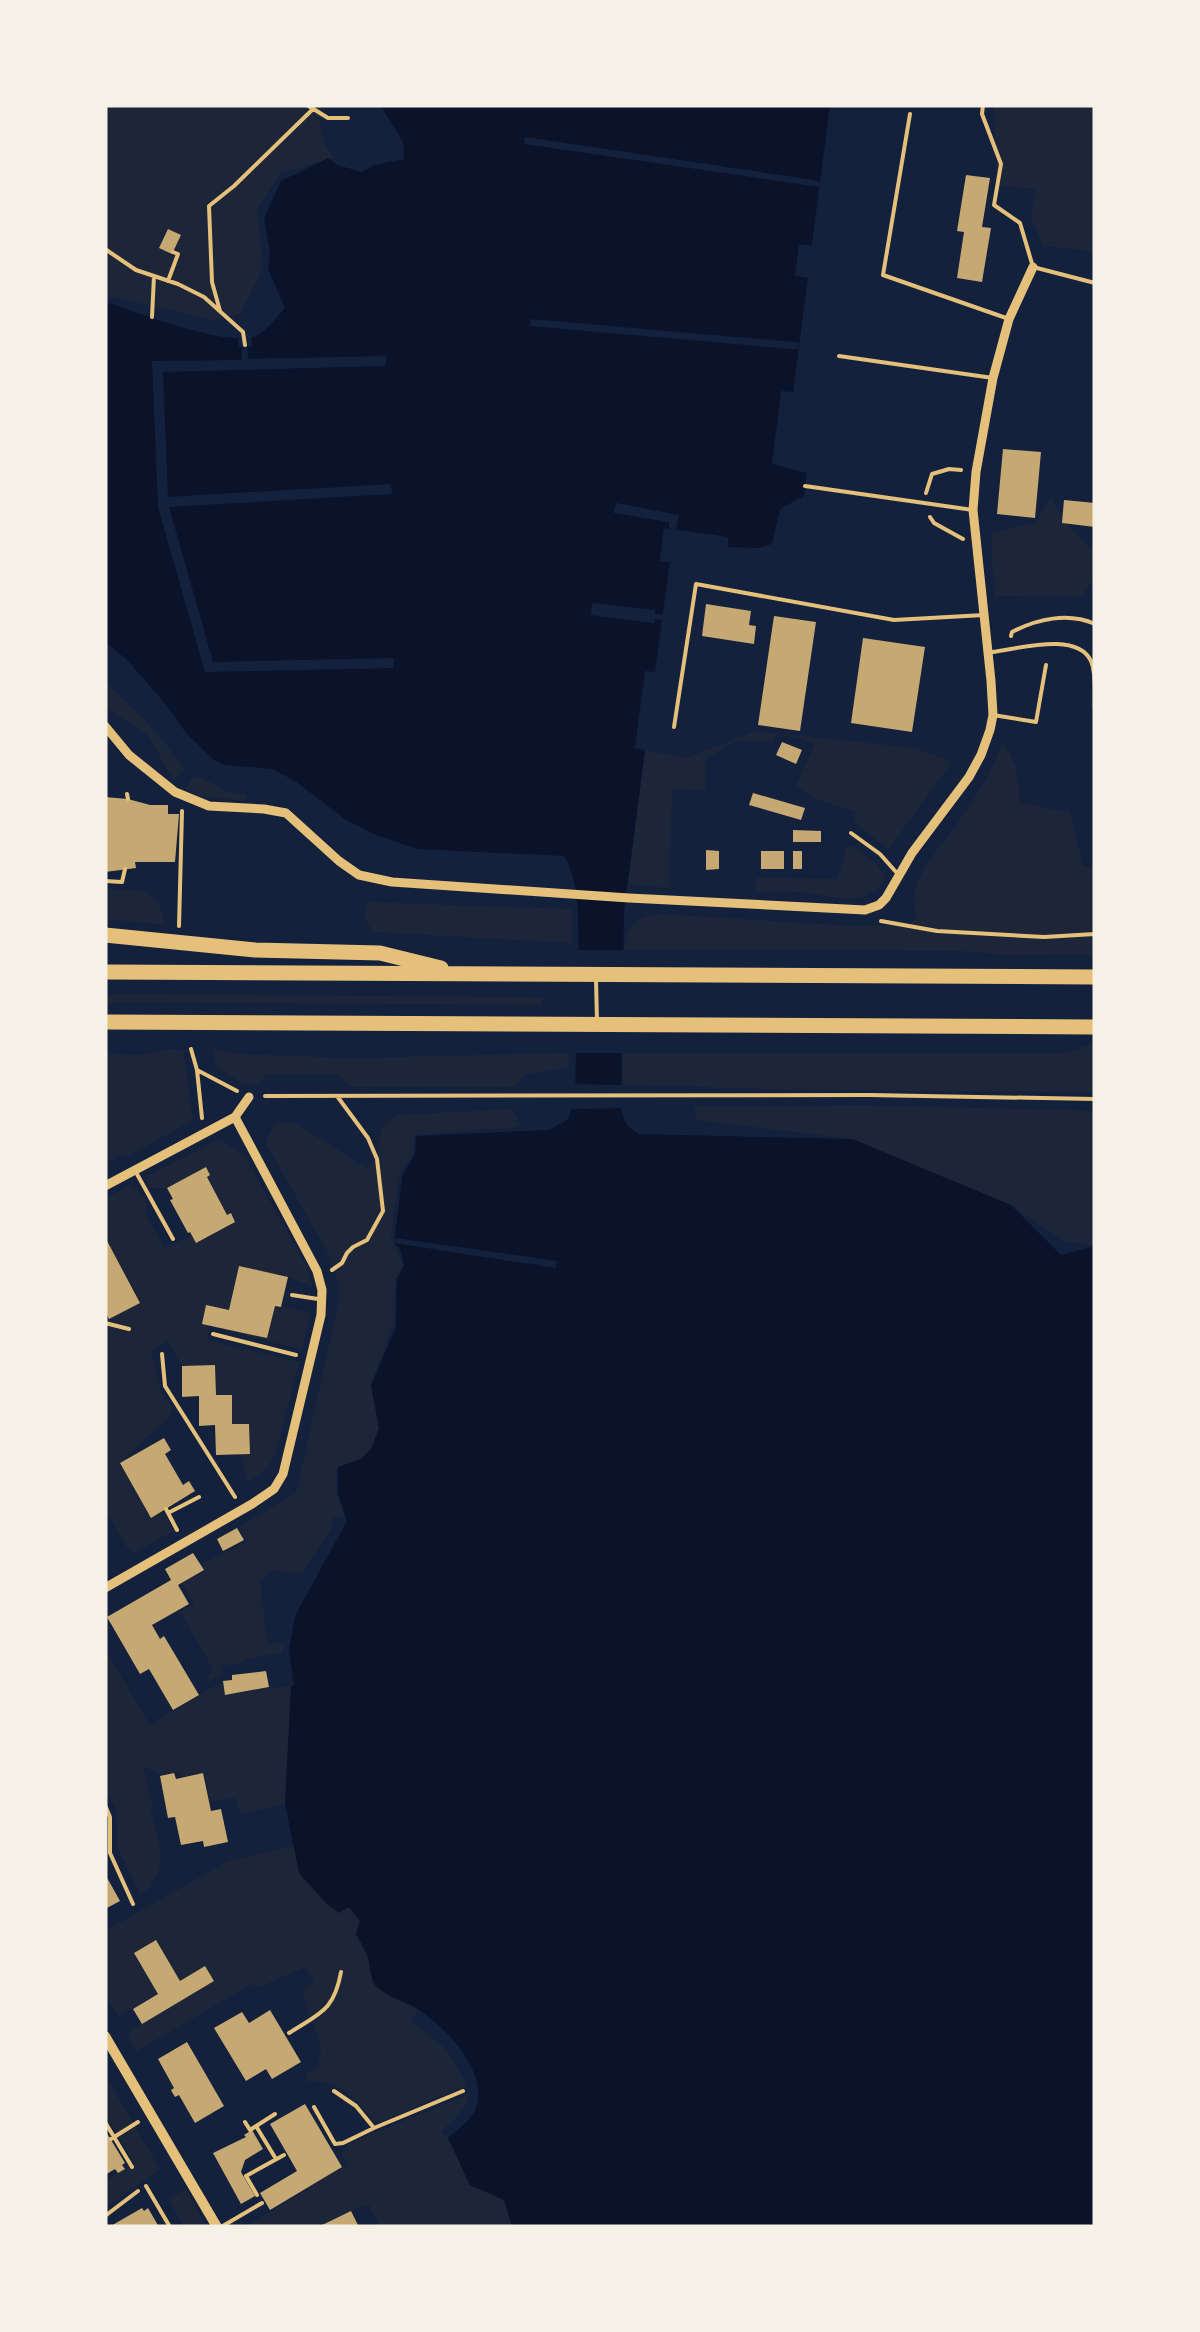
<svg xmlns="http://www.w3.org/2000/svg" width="1200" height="2332" viewBox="0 0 1200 2332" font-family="'PT Sans Narrow',sans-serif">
	<rect width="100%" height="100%" fill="#14213d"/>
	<path fill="#1d2539" d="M110,105h214c-7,21 -3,36 10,53l-53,15 -24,36 6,59 -23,46 -29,6 -102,-24 -4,1v-183z
		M993,105h102v146l-52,-5 -12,-28 4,-29 -38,-4z
		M1051,498c10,22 27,39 44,55v24l-14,20 -87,-1 -3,-63 44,-10z
		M105,681l42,41 34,41 3,8 -10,9 -5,-7 -21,-38 -43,-28z
		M756,731l159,17 37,14 -64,88 -34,-29 2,-9 -40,-13 -20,-13 19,-42 -12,-5 -26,-5 -4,7h-37l-31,19v30l-33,-1 -2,99 -42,-3 17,-135 42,8z
		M1003,741l13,25 4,37 50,9 13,54 12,1v87l-87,1 -48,-4 -336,-1c3,-26 11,-32 36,-36l192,12 57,-1 8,-8c-4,-10 -5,-21 -1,-31 7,-20 23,-38 35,-54 21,-29 40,-57 52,-91z
		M198,776l31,16 16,2v7l-48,-5 -11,-7 5,-10z
		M854,846l22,17 9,14c-14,30 -45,21 -72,17 -18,-3 -38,-2 -57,-3l-1,-13 83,1 9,-32z
		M105,889c37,1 51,-4 61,36l-61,-6z
		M367,902l205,7v34l-199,-11 -9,-15z
		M105,994l417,3 20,1v7l-437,-3z
		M1089,1045h6v47l-281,-2 -192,-5 1,-32h443z
		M169,1049h14l10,71 -67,37 -4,-2 -17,9v-110l39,1z
		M212,1049l25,5 116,4 215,-5 1,15 -43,6 -11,13h-164l-14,-13h-70l-11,11 -13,-1 -26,-16z
		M868,1105l227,6v135l-31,-5 -53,-36 -159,-66 -155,-19 -3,-14z
		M513,1109l8,18 -106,8 -2,19 -14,22 -8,61 12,28 -8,15 -2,44 -22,61 8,42 -6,20 -12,12 -25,9v25l9,24h-12l-2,13 -30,44 -30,-4 -4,7 -7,3 7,63h17l-2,10 -37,6v3l-23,4 1,9 -14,6 -2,-4 6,-8 -33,-57 14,-8 -12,-21 23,-12 -4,-7 46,-22 -8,-15 57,-34 41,-184 1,-26 -11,-32 -62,-109 12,-20 18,1 72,45 9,-9 5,-29 15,-15z
		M219,1139l25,16 62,110 7,22 -25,-10 -7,29 30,7 -9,37 -93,-24 -2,14 92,22 -23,91 -9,15 -19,15 -8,-29h10l-1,-29 -17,-1v-29h-16l-1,-29h-33l-14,-25 -17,10 10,41 12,15 -5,11 -48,45 31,54 12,-6 11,20 -40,22 -6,-4 -23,-39v-199l34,-9 -34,-65v-39l26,-13 13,11 4,8 -3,8 19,36 28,-13 4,7 39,-21 -4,-7 -4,1 -20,-38 3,-2 -4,-7 -39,20h-19l-1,-12z
		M105,1649l45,76 73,-44 3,14 25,-3v-2l40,-4 -6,118 -45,10 -4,-16 -26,4 -6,-30 -24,5 -1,-6 -18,4 -18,-9 10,42 -3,1c7,26 20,54 0,75l1,3 -11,7 -23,-47 -1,-39 -11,-18v-70l4,-3 -4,-6z
		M295,1846l4,27 28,31 18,4 4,-1 11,14 -4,13 13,25 1,10 12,22 37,19 -8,9c7,12 23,17 33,28 9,11 16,26 23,38l-86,37 -7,-1c-20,-21 -33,-43 -66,-39l-3,-7 13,-8 3,-18 -2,-10 -12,-30 -3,-12 1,-9 9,-6 -8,-15 -47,20 -7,-3 -115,67 -9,-16 1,-4 85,-50 -9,-15 -25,15 -24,-41 -22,14 24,40 -39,22 -14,-21v-64l123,-70z
		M105,2075l55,94 -55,40v-28l29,-18 -29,-49z
		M469,2094c-3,17 -17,26 -28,38l7,6 22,47 34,15 8,27h-132l-11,-22 -7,1 -44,21h-72l96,-60h5l-6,-13 7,-10z
		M186,2189l21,38h1h-24l-16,-28z"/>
	<path fill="#0b132b" d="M380,105h450l-18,140h-13l-4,31 13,2 -15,114 -12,-1 -9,73 35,9 -3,23 -24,13 -8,35 -14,4 -30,-1v-10l-64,-9 -4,33 10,1 -15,110 -10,-1 -10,77 10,2 -21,161 -3,199 6,15 11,9 214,5 159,66 50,50 34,-9v981h-583l-8,-27 -34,-15 -22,-47c9,-8 22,-17 27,-28 16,-37 -30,-84 -59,-102 -12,-7 -33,-12 -41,-23 -6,-9 -4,-21 -8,-30 -3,-7 -7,-14 -11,-21l4,-13 -11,-14 -10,6 -12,-9 -28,-31 -14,-69 6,-118 3,-1 -5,-35 6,-34 52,-95 -9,-27v-27l23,-8 11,-12 7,-19 -8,-43 25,-58 1,-48 7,-14 -4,-16 -6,-6 8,-66 13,-23 1,-18 133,-6 18,-10 8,-19c1,-36 1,-72 2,-108 1,-37 7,-106 -13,-137l-147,-7 -44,-15 -28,-15 -50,-38 -23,-12 -48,-4 -10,-5 -28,-27 -22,-31 -38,-43 -21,-17v-336l4,-3c29,10 122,45 147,33 11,-5 21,-20 29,-28l-17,-39 2,-15 -6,-36 17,-37 47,-23 9,7 25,7 12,-7 30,-6 -1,-17z"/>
	<path fill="#14213d" d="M525,137l282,42 14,3 -1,5 -296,-43z
		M531,319l262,23 6,1 -1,6h-7l-261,-23z
		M251,332l1,14 -5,1 1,12 138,-3 -1,10 -222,6 5,125 223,-13 1,10 -223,13 44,155 181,-4 -1,10 -188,4 -47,-165 -6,-146 90,-1v-13h-3l-1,-14z
		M616,503l63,12 -3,15 -7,-2v-6l-55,-9z
		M592,603l63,7v4l9,1 -1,5 -8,-1 -1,4 -63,-8z
		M573,950h56l-1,103h-57z
		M570,1084l57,1 -1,23 -59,1 3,-9z
		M395,1238l162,23 -1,7 -162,-25z"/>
	<path fill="#c6a872" d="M966,175l24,3 -8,49 9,1 -9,54 -25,-4 7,-46 -7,-1z
		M168,229l13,6 -9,19 -13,-6z
		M1003,449l38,3 -6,66 -38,-4z
		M1064,500l31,3v24l-33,-4z
		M706,604l45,7 -2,14 7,1 -2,18 -52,-8z
		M774,616l42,6 -16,109 -42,-6z
		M863,638l62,9 -13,85 -61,-9z
		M782,742l20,8 -6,14 -20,-9z
		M753,793l52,15 -4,12 -52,-15z
		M105,797l23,2 22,6h18v9h11l-4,48h-40l1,6 -31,4z
		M793,830l28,1v11h-28z
		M706,850l13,1v18l-13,1z
		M761,851h23v18h-23z
		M793,851h9v18h-9z
		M206,1167l4,8 -3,2 20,38 4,-2 4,9 -39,21 -6,-11 -2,1 -18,-33 3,-1 -6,-11z
		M105,1237l35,66 -31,16 -4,-8z
		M239,1266l49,11 -7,30 -6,-1 -8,32 -65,-14 4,-19 23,5z
		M215,1365l1,30h16v29h17l1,30 -34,1 -1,-30 -16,1v-30l-17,1v-31z
		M164,1438l7,12 -6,4 18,31 6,-4 6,10 -44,27 -31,-55z
		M237,1528l7,12 -21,11 -6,-12z
		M193,1553l11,17 -26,15 11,19 -37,21 8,14 4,-3 35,59 -26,15 -24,-41 -9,5 -33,-57 64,-37 -6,-11z
		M266,1671l3,16 -44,8 -2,-14 9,-1v-5z
		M174,1773l2,6 27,-6 8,38 10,-2 7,33 -24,5 -1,-6 -22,4 -6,-28 -7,1 -8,-42z
		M105,1874l15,27 -15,8z
		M156,1940l24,41 25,-15 9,15 -72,43 -9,-15 25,-15 -24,-41z
		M270,2010l31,52 -29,17 -6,-10 -20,12 -32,-53 28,-16 7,11z
		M187,2042l37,64 -29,17 -16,-28 -4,2 -3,-5 -1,-2 3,-2 -16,-29z
		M305,2104l37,63 -72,43 -10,-17 37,-22 -27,-47z
		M105,2130l20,33 -3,2 3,4 -7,4 -3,-4 -10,6z
		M252,2130l11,19 -18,11 -4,12 14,24 -14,8 -28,-51 33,-16 -2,-2z
		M142,2208l2,3 4,-3 11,19h-50z
		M351,2211l8,16h-41z"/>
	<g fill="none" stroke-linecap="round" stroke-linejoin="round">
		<path stroke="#e5c07b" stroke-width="4" d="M307,105l21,13h20
			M105,249l31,21 42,14 26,13 39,35 2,13
			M168,281l10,-27 -5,-2
			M220,311l-8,-29 -3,-76 25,-20 79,-77
			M152,317l2,-41
			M926,493l6,-19 17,-5 12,1
			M930,517l4,6 29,16
			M1011,636l1,-4c25,-13 56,-20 83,-8
			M127,794l1,5
			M105,881l17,1 3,-13
			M881,921l56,10 107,6 51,-3
			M179,926l3,-115
			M191,1049l6,21 5,48
			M197,1070l40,21
			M265,1096l604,-1 226,4
			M332,1270l10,-7 5,-10 6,-6 14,-7 16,-29 -6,-52 -9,-21 -31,-42
			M105,1323l24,6
			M213,1334l83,21
			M162,1354l3,32 70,111
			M166,1509l11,21
			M168,1513l31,-16
			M105,1805l5,12v36l23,51
			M289,2033c31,-20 45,-22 52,-61
			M334,2091l22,15 18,22 89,-37
			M314,2107l21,37 8,-1 31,-15
			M105,2122l27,45
			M245,2122l5,8 25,-16
			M256,2126l20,33
			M111,2139l27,-17
			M257,2195l-11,-19 38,-21
			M105,2216l33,-25"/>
		<path stroke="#e5c07b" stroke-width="4" d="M983,105l-1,9 19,50 -7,41 26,18 13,44 62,16
			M910,114l-27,161 126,44
			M839,356l154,22
			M805,486l168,24
			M992,652c26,-3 85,-21 99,9 6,14 3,34 4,49
			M993,715l43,7 10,-57
			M674,727l22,-143 198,36 90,-5
			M851,833l29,21 16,18
			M596,980l1,41
			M137,1174l36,65
			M292,1295l26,4
			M146,2186l24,41
			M221,2227l41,-24"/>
		<path stroke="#e5c07b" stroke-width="9" d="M105,726l24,29 46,37 34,14 55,3 22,4 53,48 20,14 33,7 237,16 236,12 14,-5 7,-7 26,-45 57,-76 12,-22 9,-25 3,-15 -2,-34 -18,-171 3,-38 17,-94 16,-59 24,-52
			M105,1186l130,-69 14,-20
			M105,1588l147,-84 22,-15 9,-15 38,-159 1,-25 -5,-19 -82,-154"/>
		<path stroke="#e5c07b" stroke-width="10" d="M105,2036l112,191"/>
		<path stroke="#e5c07b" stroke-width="15" d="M105,935l150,15 125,3 61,15
			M105,972l990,5
			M105,1022l990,5"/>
	</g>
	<rect width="1200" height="2332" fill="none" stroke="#f6f1e7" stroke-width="215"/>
</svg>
